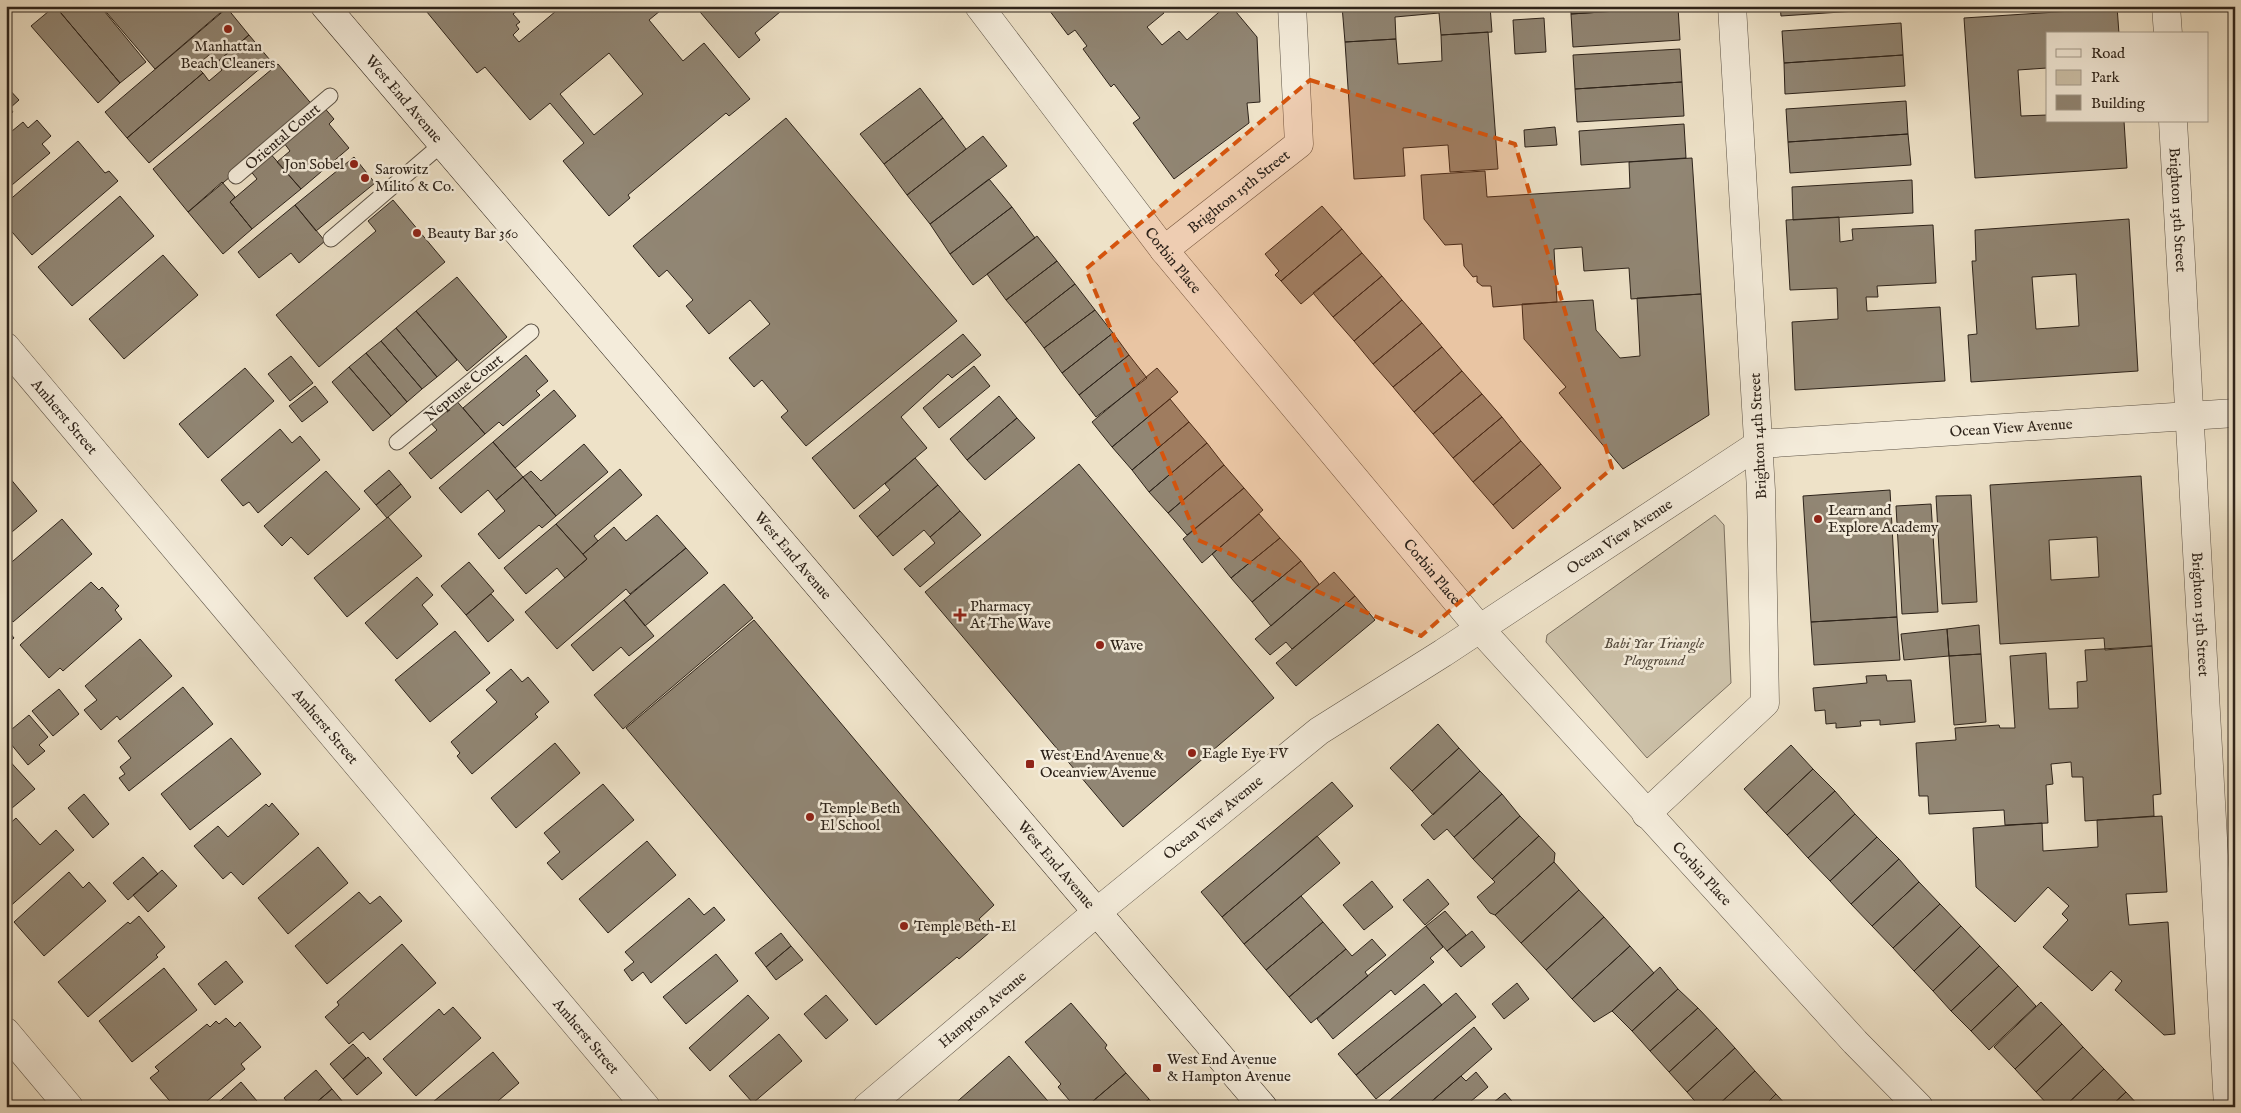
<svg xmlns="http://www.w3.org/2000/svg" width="2241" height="1113" viewBox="0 0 2241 1113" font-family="'IM FELL English',serif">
	<rect width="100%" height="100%" fill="#eee2c8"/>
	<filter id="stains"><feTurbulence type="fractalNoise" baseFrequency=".004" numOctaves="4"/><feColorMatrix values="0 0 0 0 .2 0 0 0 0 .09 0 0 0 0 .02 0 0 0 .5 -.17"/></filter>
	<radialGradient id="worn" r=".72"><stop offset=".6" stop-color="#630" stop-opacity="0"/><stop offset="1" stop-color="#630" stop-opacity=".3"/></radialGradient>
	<path fill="#cdc2aa" stroke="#7d7262" d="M1715,515l9,10 7,158 -84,75 -101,-116 1,-7z"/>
	<path fill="#918674" stroke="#2d231a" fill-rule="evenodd" d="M55,6h45l46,56 -26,21z
		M55,6l65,77 -22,20 -67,-77z
		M101,6h127l-73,63z
		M422,6h101l-10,8 7,8 -4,3 3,4 -6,6 6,7 43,-36h104l-17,14 34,41 21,-18 46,56 -21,17 -3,-3 -98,82 2,3 -21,18 -46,-55 21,-18 -34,-40 -20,17 -45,-53 -8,6zM609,53l34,41 -49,41 -34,-41z
		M695,6h92l-32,27 5,7 -21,18z
		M1046,6h113l5,7 -17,14 15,18 17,-14 8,9 39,-34h5l26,31 3,65 -13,1 2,20 -75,56 -41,-56 7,-5 -26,-34 -3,3 -28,-38 4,-3 -12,-16 -7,5z
		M1342,6h148l2,26 -51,3 -2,-22 -44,4 1,22 -51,3z
		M1571,6h107v1l-107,7z
		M1780,6h120l1,2 -120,8z
		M2072,6h45l2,28h-72v34l-29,2 3,46 26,-1v6h77l3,47 -152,10 -11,-160 108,-7z
		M1678,7l2,33 -107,7 -2,-33z
		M227,8l22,27 -33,28 -7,-8 -13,11 7,7 -76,65 -22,-26z
		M1544,18l2,34 -31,2 -2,-34z
		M1901,23l2,32 -119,8 -2,-32z
		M1488,32l10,137 -48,3 -2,-27 -45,3 2,28 -51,3 -9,-137 51,-3 2,25 44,-3 -1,-26z
		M249,35l21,25 -121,103 -22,-25 76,-65 6,8 13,-11 -6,-7z
		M1680,49l2,33 -107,7 -2,-34z
		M1903,55l2,31 -120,8 -1,-31z
		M278,64l36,43 -126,105 -35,-43z
		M1682,82l2,34 -107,6 -2,-33z
		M6,86l13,14 -9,8 3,4 -7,6z
		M920,88l23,30 -59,46 -24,-30z
		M1906,101l2,33 -120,8 -2,-33z
		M322,105l12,14 -5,5 20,24 -48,41 -24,-27 13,-11 -9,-12z
		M786,118l171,203 -151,125 -25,-29 7,-6 -26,-31 -8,7 -25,-29 41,-34 -20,-24 -41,34 -23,-28 7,-6 -26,-30 -8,7 -26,-31z
		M943,118l23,31 -59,46 -23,-31z
		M37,120l14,16 -9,8 8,9 -44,37v-54l17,-14 5,6z
		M1684,124l2,34 -105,7 -2,-34z
		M1555,127l2,18 -32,2 -1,-17z
		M1908,134l3,31 -121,8 -2,-31z
		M983,136l24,30 -77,58 -23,-29z
		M78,141l27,32 4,-2 9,10 -86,74 -26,-30v-22z
		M269,152l32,37 -49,40 -22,-27 27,-23 -8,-10z
		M354,157l21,26 -59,48 -21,-26z
		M1692,158l9,136 -70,5 -2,-31 -45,3 -2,-24 -28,2 3,53 -64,5 -2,-21h-9l-5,-4v-6l-4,1 -9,-11 -2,-22 -17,1 -21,-26 -3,-44 64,-4 2,26 143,-9 -1,-26z
		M989,179l23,28 -62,47 -20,-30z
		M1912,180l1,33 -120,7 -1,-33z
		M222,182l13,15 -5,5 22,27 -29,25 -35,-42z
		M120,196l34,40 -82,70 -34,-39z
		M393,200l52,62 -126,105 -43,-52 100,-84 -8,-10z
		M295,205l30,36 -26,22 -8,-10 -32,25 -21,-26z
		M1322,206l20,23 -61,52 -6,-6 4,-4 -14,-17z
		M1012,207l23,31 -62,47 -23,-31z
		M2232,212h3v51z
		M1839,217l1,25 13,-2 -1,-11 81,-4 3,58 -59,3 1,11h-12l1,14 73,-4 5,74 -150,9 -3,-68 46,-3 -1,-31 -47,2 -4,-70z
		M2129,219l9,152 -167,11 -3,-47 9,-1 -5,-73h4l-1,-31zM2076,274l3,52 -43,3 -4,-52z
		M1342,229l20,24 -61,51 -20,-23z
		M1037,236l20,25 -51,39 -19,-26z
		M1362,253l20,23 -49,41 -20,-24z
		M163,255l35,40 -74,64 -35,-40z
		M1057,261l18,23 -50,39 -19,-23z
		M1382,276l20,24 -48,41 -21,-24z
		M457,277l50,60 -40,34 -51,-60z
		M1075,284l20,26 -51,38 -19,-25z
		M1701,294l8,121 -86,54 -64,-76 7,-6 -42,-48 -2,-35 71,-4 3,30 24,28 20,-2 -3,-58z
		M1402,300l20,23 -49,41 -19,-23z
		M1095,310l18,23 -51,40 -18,-25z
		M416,311l41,49 -20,17 -41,-49z
		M1422,323l20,24 -49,40 -20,-23z
		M396,328l41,49 -15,12 -41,-48z
		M1113,333l16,22 -50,40 -17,-22z
		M963,334l18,21 -29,23 -4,-4 -47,43 26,31 -73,61 -42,-51z
		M381,341l41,48 -15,13 -41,-49z
		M1442,347l20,24 -48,41 -21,-25z
		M366,353l41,49 -16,14 -42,-49z
		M526,355l22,26 -12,10 4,4 -37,31 -4,-4 -14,12 -22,-26z
		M1129,355l18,23 -51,39 -17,-22z
		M291,356l22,27 -23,18 -22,-27z
		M974,366l16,20 -51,42 -16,-20z
		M349,367l42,49 -18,15 -41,-49z
		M245,368l29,33 -66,57 -29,-34z
		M1157,368l21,24 -66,55 -20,-25z
		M1462,371l20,23 -49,40 -19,-22z
		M315,386l13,16 -26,20 -13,-16z
		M554,390l22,26 -61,52 -22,-26z
		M1482,394l20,23 -49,41 -20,-24z
		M999,396l18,22 -50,42 -17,-21z
		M454,398l31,36 -54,45 -22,-26 28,-23 -9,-10z
		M1170,399l19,23 -57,48 -20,-23z
		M1502,417l19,24 -48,41 -20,-24z
		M1017,418l18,20 -50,42 -18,-20z
		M1189,422l18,21 -58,49 -17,-22z
		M280,429l12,14 8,-7 20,24 -62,53 -9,-11 -6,4 -22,-26z
		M1521,441l20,23 -48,41 -20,-23z
		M493,442l30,35 -27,23 -8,-10 -27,23 -22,-25z
		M1207,443l17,22 -56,48 -19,-21z
		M584,444l24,28 -52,44 -33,-39 8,-6 10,10z
		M915,458l23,27 -61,52 -18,-21 31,-26 -5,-6z
		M1079,464l195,234 -151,129 -198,-235z
		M1541,464l20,24 -48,41 -20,-24z
		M1224,465l20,23 -57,47 -19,-22z
		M620,469l22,26 -48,41 4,5 -15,13 -27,-30z
		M389,470l12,14 -25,21 -12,-14z
		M326,471l34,38 -52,46 -17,-18 -9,9 -18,-20z
		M2141,476l11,170 -47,4 -1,-12 -104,6 -10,-159zM2097,537l2,40 -48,3 -2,-40z
		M9,477l28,34 -31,26v-58z
		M523,477l33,39 -14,12 -3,-3 -40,34 -21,-25 27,-23 -9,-11z
		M401,484l10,13 -24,21 -11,-13z
		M938,485l22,26 -30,26 -6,-7 -31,26 -16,-19z
		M1244,488l19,22 -61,53 -19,-24z
		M1890,490l7,127 -86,5 -8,-126z
		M1971,495l6,107 -35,2 -6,-108z
		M1931,504l7,108 -36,2 -6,-108z
		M960,511l21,24 -61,52 -16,-18 31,-26 -5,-6z
		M1259,514l21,24 -49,40 -19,-24z
		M657,515l29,33 -56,46 -4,-5 -69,60 -32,-37 62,-53 -4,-5 31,-27 12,14z
		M388,517l34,39 -75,61 -33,-39z
		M62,519l30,35 -79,68 -7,-9v-18l4,-3 -4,-4v-21z
		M556,524l31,35 -22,19 -8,-10 -31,26 -22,-26z
		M1280,538l21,23 -49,41 -21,-24z
		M686,548l22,25 -63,53 -21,-26z
		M1301,561l18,23 -48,42 -19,-24z
		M469,562l25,29 -28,24 -25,-29z
		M1334,572l21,24 -63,53 -6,-7 -16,13 -15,-16z
		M417,577l16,18 -11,10 16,19 -41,35 -32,-36z
		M91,582l8,8 3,-3 17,19 -4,4 7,9 -59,52 -3,-3 -11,10 -29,-33z
		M724,584l29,34 -130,111 -29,-34z
		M491,594l23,26 -26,22 -22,-27z
		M1355,596l20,24 -79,66 -20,-23z
		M624,600l30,36 -25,20 -8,-9 -28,24 -22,-26z
		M1897,617l3,43 -86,5 -3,-43z
		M754,620l240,285 -15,14 11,13 -31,27 -2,-2 -81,68 -250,-297z
		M1979,625l2,29 -32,2 -2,-27z
		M6,628l8,10 -8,6z
		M1947,629l2,27 -45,4 -3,-26z
		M455,631l35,42 -60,49 -35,-42z
		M140,639l32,37 -52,44 -3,-4 -16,14 -17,-20 13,-10 -12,-14z
		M2152,646l9,148 -8,1 1,21 -69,5 -2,-44h-11l-1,-15 -20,2 2,20 -7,1 2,38 -43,2 -1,-15 -75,4 -1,-18h-9l-3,-53 40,-3 -1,-12 44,-3 1,3h15l-5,-72 36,-3 3,56 29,-1 -1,-26 10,-1 -2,-31z
		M1981,654l5,68 -32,3 -5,-69z
		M511,669l11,13 6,-5 21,25 -14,12 3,3 -66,57 -15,-18 3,-3 -9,-11 46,-40 -11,-12z
		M1886,675l1,6 24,-1 4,42 -35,3v-5l-20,1 1,5 -25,2v-5l-10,1 -1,-14 -10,1 -2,-23 54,-5 -1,-7z
		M183,687l30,37 -84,67 -10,-13 6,-4 -5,-7 11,-9 -13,-17z
		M59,689l20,25 -26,22 -21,-25z
		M29,715l19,22 -9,8 6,6 -17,14 -22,-27v-4z
		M1438,724l21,24 -47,43 -22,-23z
		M231,738l30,36 -71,56 -29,-36z
		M555,743l25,30 -64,55 -25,-30z
		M1791,745l22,24 -47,44 -22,-24z
		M1459,748l21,23 -47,44 -21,-24z
		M6,757l29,32 -29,24z
		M1813,769l22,22 -48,44 -21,-22z
		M1480,771l22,23 -48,43 -7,-8 -13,11 -13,-15z
		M1332,782l21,24 -131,111 -21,-25z
		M603,784l31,36 -72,60 -15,-17 13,-11 -16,-19z
		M1835,791l20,23 -47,44 -21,-23z
		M84,794l25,30 -16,14 -25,-30z
		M1502,794l18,22 -47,43 -19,-22z
		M272,803l27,31 -56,51 -12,-13 -8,7 -29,-33 24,-20 10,11 38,-33 3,3z
		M1855,814l22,23 -47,44 -22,-23z
		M1520,816l19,20 -47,43 -19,-20z
		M2162,816l5,76 -41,2 3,31 39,-3 7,112 -11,1 -49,-45 7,-9 -11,-10 -19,20 -49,-44 25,-27 -6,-6 7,-8 -21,-19 -33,35 -39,-35 -3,-59 69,-5 1,28 55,-4 -1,-27z
		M16,818l24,27 16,-15 18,20 -67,59 -1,-82z
		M1317,836l23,27 -96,81 -22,-27z
		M1539,836l16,17 -1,9 -59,53 -5,-2 -13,-16 18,-15 -3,-3z
		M1877,837l22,22 -48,45 -21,-23z
		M647,841l29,34 -68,58 -29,-34z
		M318,847l30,36 -60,51 -30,-36z
		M143,857l15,17 -30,26 -15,-17z
		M1899,859l20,23 -47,44 -21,-22z
		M1554,862l25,28 -58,53 -26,-28z
		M162,870l15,16 -29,26 -15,-17z
		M69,872l14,16 6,-6 17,19 -62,55 -30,-34z
		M1428,879l21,25 -24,21 -22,-25z
		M1372,881l21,26 -29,23 -21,-25z
		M1919,882l21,22 -47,44 -21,-22z
		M1579,890l25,27 -58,53 -25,-27z
		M359,892l11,12 10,-8 22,25 -75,63 -32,-38z
		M1301,896l22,26 -57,48 -22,-26z
		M689,898l15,17 10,-8 11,13 -74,63 -8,-11 -11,9 -8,-11 10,-8 -9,-10z
		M1940,904l21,22 -47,45 -21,-23z
		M1445,911l21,24 -19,16 -21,-25z
		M139,916l26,31 -9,8 2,2 -70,60 -30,-35 70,-60 2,2z
		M1604,917l26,29 -58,53 -26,-29z
		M1323,922l23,27 -57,48 -23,-27z
		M1426,926l17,21 -13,11 4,4 -39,33 -4,-5 -58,49 -16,-20z
		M1961,926l19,20 -47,45 -19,-20z
		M1472,931l13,16 -24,20 -14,-16z
		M781,933l10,13 -25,21 -11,-14z
		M1372,939l14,16 -21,17 3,4 -57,47 -22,-26 57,-48 6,7z
		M402,944l34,39 -66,57 -7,-8 -14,12 -24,-27 14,-12 -2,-3z
		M791,946l12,14 -27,20 -10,-13z
		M1630,946l24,27 -42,38 -18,11 -22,-23z
		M1980,946l19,20 -48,45 -18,-20z
		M716,954l22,27 -52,43 -23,-27z
		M226,961l17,21 -28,23 -17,-21z
		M1999,966l19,20 -47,45 -20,-20z
		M1660,967l18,22 -46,42 -20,-20z
		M164,968l33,42 -65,52 -33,-41z
		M1517,983l12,16 -25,20 -12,-15z
		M1424,984l18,21 -86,70 -18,-21z
		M2018,986l18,20 -47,44 -18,-19z
		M1678,989l20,19 -48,43 -18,-20z
		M1456,993l20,24 -100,82 -20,-24z
		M748,995l21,23 -59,53 -21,-23z
		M826,995l22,25 -22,19 -22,-25z
		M2041,1002l21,22 -47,45 -21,-22z
		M1071,1003l36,42 -2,3 21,25 -40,34h-11l-17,-20 3,-3 -36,-42z
		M453,1007l28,31 -65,58 -33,-37 56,-50 5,6z
		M1698,1008l19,20 -48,44 -19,-21z
		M226,1018l9,9 5,-5 21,25 -20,17 4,5 -45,38h-25l-25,-29 9,-7 -4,-4 52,-43 3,3 6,-6 3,3z
		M2062,1024l21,23 -47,45 -21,-23z
		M1474,1027l18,22 -31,27 -36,31h-43z
		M1717,1028l18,20 -48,44 -18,-20z
		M779,1034l23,27 -49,42 -24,-27z
		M353,1044l13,14 -23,21 -13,-15z
		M2083,1047l21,22 -40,38h-14l-14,-15z
		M1735,1048l20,23 -39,36h-16l-13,-15z
		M493,1052l26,31 -28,24h-64z
		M1009,1056l44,51h-102z
		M368,1057l14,16 -25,22 -14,-16z
		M2104,1069l22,23 -16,15h-46z
		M316,1070l16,19 -21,18h-20l-7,-9z
		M1755,1071l21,23 -13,13h-47z
		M1476,1072l12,15 -24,20h-39l36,-31 5,5z
		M1126,1073l23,26 -9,8h-54z
		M241,1082l21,25h-49z
		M332,1089l11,13 -6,5h-26z
		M2126,1092l14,15h-30z
		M1505,1093l12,14h-29z
		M1776,1094l12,13h-25z
		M1149,1099l6,8h-15z"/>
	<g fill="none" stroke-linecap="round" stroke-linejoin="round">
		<g stroke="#5d5346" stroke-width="17">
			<g id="lane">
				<path id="s1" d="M236,176l94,-80"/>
				<path d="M331,239l111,-95"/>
				<path id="s2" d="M397,442l134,-110"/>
			</g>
		</g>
		<g stroke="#5d5346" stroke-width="29">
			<g id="street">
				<path id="s3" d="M979,6l185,244 316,379 375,413 64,65"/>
				<path d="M2166,6l2,28"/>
				<path id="s4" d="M2173,121l55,986"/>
				<path id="s5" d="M1164,250l135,-106 -7,-138"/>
				<path id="s6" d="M6,347l640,760"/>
				<path d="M1646,814l119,-111 -4,-213 -29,-484"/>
				<path d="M6,1032l63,75"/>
				<path id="s7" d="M867,1107l230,-195 222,-181 124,-78 316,-209 476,-31"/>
			</g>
		</g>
		<g stroke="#2d231a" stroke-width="29">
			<g id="secondary">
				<path id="s8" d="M325,6l938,1101"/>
			</g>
		</g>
		<use href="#lane" stroke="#f4ecdb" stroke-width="15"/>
		<use href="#street" stroke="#f4ecdb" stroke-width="28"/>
		<use href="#secondary" stroke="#f4ecdb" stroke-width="28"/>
	</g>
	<path fill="#d5540d" fill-opacity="0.2" stroke="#d5540d" stroke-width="4" stroke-dasharray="10 6" stroke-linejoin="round" d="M1310,80l205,64 97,324 -191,168 -223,-96 -112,-271z"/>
	<g fill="#8f2418" stroke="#f4ecdb" stroke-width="2">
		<circle cx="228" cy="29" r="5"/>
		<circle cx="354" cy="164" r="5"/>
		<circle cx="365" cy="178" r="5"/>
		<circle cx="417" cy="233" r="5"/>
		<circle cx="1818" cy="519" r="5"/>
		<path d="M957.5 607.5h5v5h5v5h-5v5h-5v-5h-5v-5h5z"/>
		<circle cx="1100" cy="645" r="5"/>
		<circle cx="1192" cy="753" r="5"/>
		<rect x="1025" y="759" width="10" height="10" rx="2.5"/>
		<circle cx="810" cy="817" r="5"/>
		<circle cx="904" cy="926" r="5"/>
		<rect x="1152" y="1063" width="10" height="10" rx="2.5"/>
	</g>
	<g text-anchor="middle" stroke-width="5" stroke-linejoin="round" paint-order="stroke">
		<g font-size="15" fill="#2d231a" stroke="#f4ecdb" text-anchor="start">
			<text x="228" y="51" text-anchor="middle">Manhattan<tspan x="228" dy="17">Beach Cleaners</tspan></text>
			<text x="344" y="169" text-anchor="end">Jon Sobel</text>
			<text x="375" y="174">Sarowitz<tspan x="375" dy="17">Milito &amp; Co.</tspan></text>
			<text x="427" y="238">Beauty Bar 360</text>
			<text x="1828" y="515">Learn and<tspan x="1828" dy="17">Explore Academy</tspan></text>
			<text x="970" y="611">Pharmacy<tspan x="970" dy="17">At The Wave</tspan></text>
			<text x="1110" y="650">Wave</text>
			<text x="1202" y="758">Eagle Eye FV</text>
			<text x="1040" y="760">West End Avenue &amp;<tspan x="1040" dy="17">Oceanview Avenue</tspan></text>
			<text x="820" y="813">Temple Beth<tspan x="820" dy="17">El School</tspan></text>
			<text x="914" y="931">Temple Beth-El</text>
			<text x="1167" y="1064">West End Avenue<tspan x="1167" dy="17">&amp; Hampton Avenue</tspan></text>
		</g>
		<g font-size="15" fill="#2d231a" stroke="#f4ecdb">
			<text dy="5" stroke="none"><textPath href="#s8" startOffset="122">West End Avenue</textPath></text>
			<text dy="5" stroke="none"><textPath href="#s1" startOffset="61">Oriental Court</textPath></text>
			<text dy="5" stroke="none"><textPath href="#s5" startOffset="95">Brighton 15th Street</textPath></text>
			<text dy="5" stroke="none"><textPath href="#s4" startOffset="89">Brighton 13th Street</textPath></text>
			<text dy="5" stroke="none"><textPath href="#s3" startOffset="320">Corbin Place</textPath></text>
			<text dy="5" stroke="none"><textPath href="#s2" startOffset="86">Neptune Court</textPath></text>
			<text dy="5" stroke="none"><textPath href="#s6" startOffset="91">Amherst Street</textPath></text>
			<text dy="5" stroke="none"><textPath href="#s7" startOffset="1366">Ocean View Avenue</textPath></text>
			<text transform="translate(1758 436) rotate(-93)" y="5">Brighton 14th Street</text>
			<text dy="5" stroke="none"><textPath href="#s7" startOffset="946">Ocean View Avenue</textPath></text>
			<text dy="5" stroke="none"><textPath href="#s8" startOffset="722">West End Avenue</textPath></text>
			<text dy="5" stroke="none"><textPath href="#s3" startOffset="725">Corbin Place</textPath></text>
			<text dy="5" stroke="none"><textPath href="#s4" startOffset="494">Brighton 13th Street</textPath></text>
			<text dy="5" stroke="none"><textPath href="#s6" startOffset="496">Amherst Street</textPath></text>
			<text dy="5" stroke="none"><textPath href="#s7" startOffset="451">Ocean View Avenue</textPath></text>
			<text dy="5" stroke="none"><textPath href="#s8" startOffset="1128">West End Avenue</textPath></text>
			<text dy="5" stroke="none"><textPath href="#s3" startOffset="1130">Corbin Place</textPath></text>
			<text dy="5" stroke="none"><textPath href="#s7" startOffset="151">Hampton Avenue</textPath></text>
			<text dy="5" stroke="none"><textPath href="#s6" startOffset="901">Amherst Street</textPath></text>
		</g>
		<g font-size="15" font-style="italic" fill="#554b3e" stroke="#f4ecdb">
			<text x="1654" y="648">Babi Yar Triangle<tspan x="1654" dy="17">Playground</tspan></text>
		</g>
	</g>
	<rect width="2241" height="1113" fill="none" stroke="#eee2c8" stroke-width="25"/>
	<rect x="8" y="8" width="2226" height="1098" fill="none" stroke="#2d231a" stroke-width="2.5"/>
	<rect x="12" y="12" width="2216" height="1088" fill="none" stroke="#2d231a"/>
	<rect x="2046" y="32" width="162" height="90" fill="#f4ecdb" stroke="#a49c8e"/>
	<rect x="2056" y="49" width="25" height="8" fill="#f4ecdb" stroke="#a49c8e"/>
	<text x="2091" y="58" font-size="15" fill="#2d231a">Road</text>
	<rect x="2056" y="70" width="25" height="15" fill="#cdc2aa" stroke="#a49c8e"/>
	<text x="2091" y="82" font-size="15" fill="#2d231a">Park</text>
	<rect x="2056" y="95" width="25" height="15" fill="#918674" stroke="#a49c8e"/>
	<text x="2091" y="108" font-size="15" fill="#2d231a">Building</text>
	<rect width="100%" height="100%" filter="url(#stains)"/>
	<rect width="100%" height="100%" fill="url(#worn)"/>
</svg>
